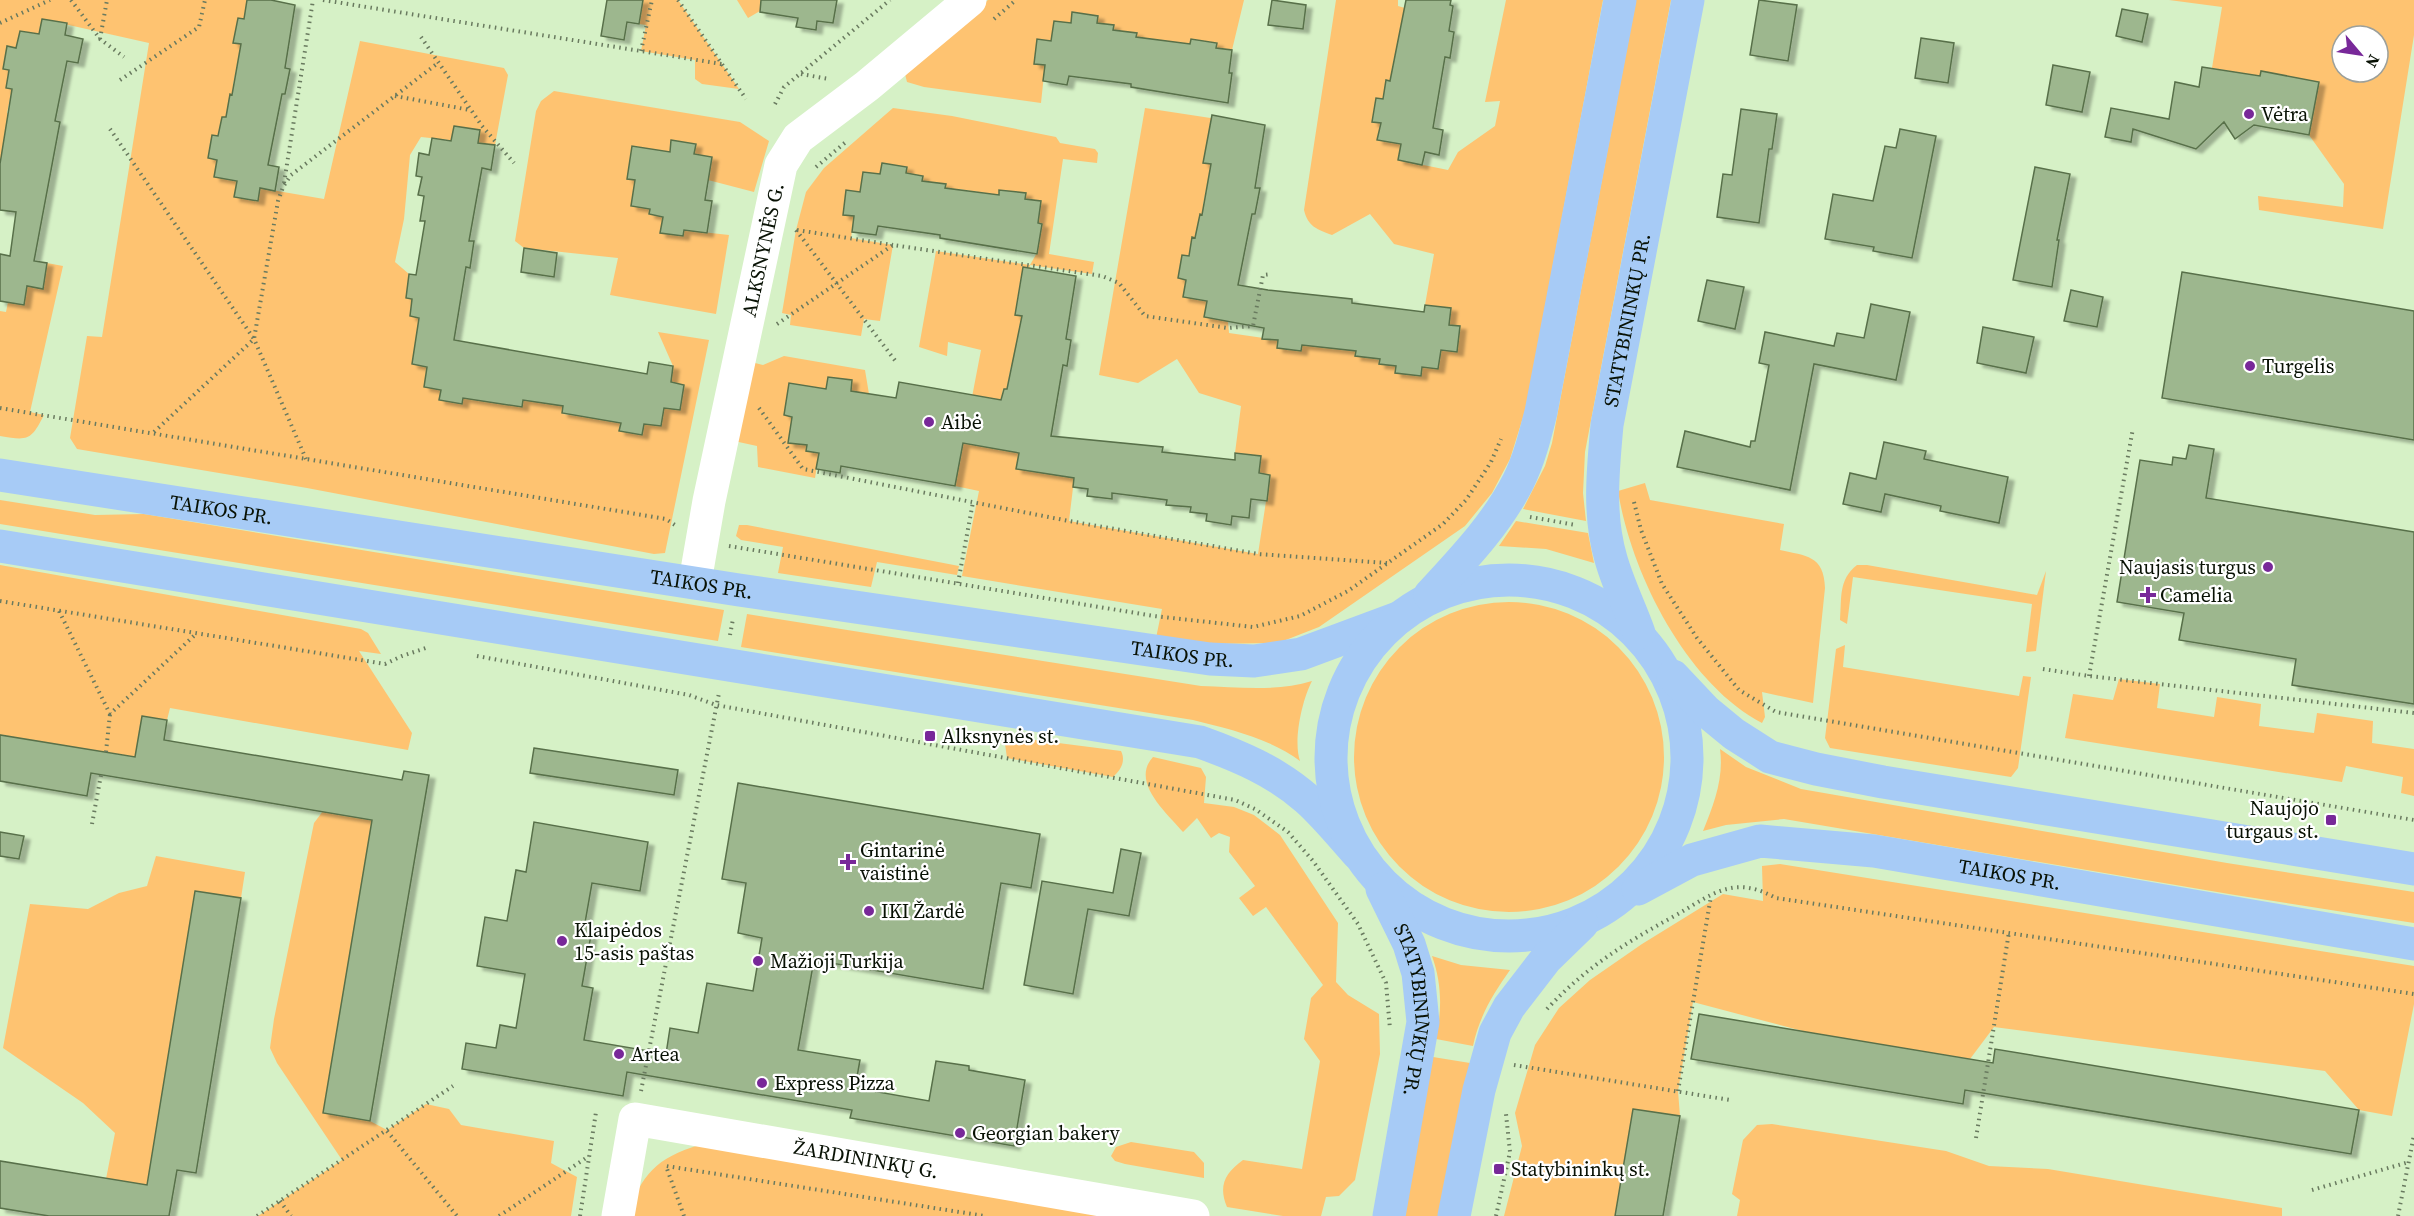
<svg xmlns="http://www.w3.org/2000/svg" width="2414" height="1216" viewBox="0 0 2414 1216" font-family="'Source Serif 4',serif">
	<defs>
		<filter id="shadow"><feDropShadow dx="6" dy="4" stdDeviation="1.5" flood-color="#0004"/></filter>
	</defs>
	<rect width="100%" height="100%" fill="#d6f1c6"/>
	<path fill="#fec371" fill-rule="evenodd" d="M0,0h247l-3,19 -6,-1 -4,24 7,2 -8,41 2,10h-5l-4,22h-4l-4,19 -6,-1 -4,23 9,2 -3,17 23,4 -3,16 24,4 2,-13 64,11 36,-158 144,27 4,7 -13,70 -74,-8 -11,18 -6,64 -9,43 14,12 -3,24 6,1 -2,17 21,4 -15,21 -4,23 15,3 14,23 -2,10 23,4 1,-6 59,8 1,-6 40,6v8l22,3 19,-3 -1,6 18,3 -1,8 22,4 2,-11 17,2 3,-18 20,-23 -13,-3 2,-16 -15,-34 51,8 -44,213 -11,1 -347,-66 -230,-39 -7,-11 17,-102 15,1 47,-294 -107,-24 -3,15 -19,-3 -4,17 -8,-2 -5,23 6,1 -3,17 6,2 -5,24 8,2 -15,49z
		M635,0h43l61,89 -37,-5 -7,-5v-19l-54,-9 5,-26 -7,-1 4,-22z
		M737,0h24l-1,11 -12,7z
		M988,0h256l-12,50 -16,-2v-5l-25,-4 -1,5 -54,-3 1,-7 -24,-4 1,-5 -17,-2v-7l-24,-4 -2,11 -20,18 -14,-2 -3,25 11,1 -4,38 -117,-16 -17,-5 -3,-12z
		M1336,0h62v6l7,2 -6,51 -5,-1 -4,23h-4l-3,18h-7l-4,22 9,2 -3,17 23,4 -2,16 49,10 10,-18 37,-26 5,-25 -15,1 21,-102h97l-77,408 -16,51 -18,34 -27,33 -146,101 -41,16 -67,1 -55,-6 6,-29 -200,-33 17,-85 -24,-5 26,-136 -33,-8 -1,14 -28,-9 17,-96 94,14 8,-14 3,-27 -3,-1 3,-22 -16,-2v-6l-25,-3 -1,5 -41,-6 -1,5 -35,-13v-5l-16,-3 1,-6 -25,-4 -2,11 -20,18 -14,-2 -3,24 11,2 -3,22 42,7 -13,76 -16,-2 -3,17 -71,-11 1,-10 -9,-2 14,-83 10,-38 18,-24 69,-60 59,8 104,21 4,6 35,6 3,4 -1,10 -34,-4 -14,95 45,8 -2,12 -62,-9 -5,25h-6l-4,24 7,2 -5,51 -6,-1 -4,23h-4l-3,19 19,45 -3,15 23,5 37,-10 -7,58 189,33 12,-79 -11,-2 2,-17 -26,-3 6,-47 -42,-13 -22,-34 -39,24 -39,-8 46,-267 72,11 -13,44 7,1 -8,41 2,10 -5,-1 -5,24 -3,-1 -3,19 -7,-1 -4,23 8,2 21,21 -3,16 24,4 1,12 49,7 -1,7 24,4 1,-6 38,4 17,-1 -1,8 82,13 3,-19 16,2 3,-25 -11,-2 2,-17 -26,-3 9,-51 -40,-10 -24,-30 -38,21c-15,-6 -24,-8 -28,-25z
		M1636,0h35l-86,452 -2,41 3,28 -63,-12 22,-43 7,-23z
		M2169,0h245v35l-31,194 -124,-19 -1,-14 85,11 1,-23 -35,-49 10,-53 -58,-11 -1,5 -48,-8 10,-61zM2342,36h36v36h-36z
		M554,91l186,31 29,19 -15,51 -46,-12 4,-23 -18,-3 2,-10 -24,-4 -2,12 -42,27 7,1 -4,26 19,3v5l13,3 -3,16 23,3 1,-6 45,5 -13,79 -106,-19 8,-37 -94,-10 -9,-7 21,-130 5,-10z
		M47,263l16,3 -33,146 14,3c-13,25 -15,26 -44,21v-125l6,1 2,-10 16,3 3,-19 16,3z
		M784,356l81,14 4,24 -18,-3 1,-11 -24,-3 -2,12 -37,-6 -5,32 8,2 -4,25 19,3 -1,6 13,2 -4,25 -57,-11 -1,-21 -23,-5 17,-79 12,3z
		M1645,483l5,17 134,24 -4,26c26,6 44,5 45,38l-12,115 -51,-11 3,25 -3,6c-76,-40 -131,-150 -144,-232z
		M0,500l95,15 49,-1 580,96 -6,31 -718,-117z
		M1516,521l72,12 6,30 -48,-14 -47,-3z
		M739,525h8l212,41 -2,9 -80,-13 -6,25 -93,-14 5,-26 -42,-7 -5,-4z
		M0,565l361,64 7,4 13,21 -22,-3 53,82 -4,17 -238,-42 -3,12 -25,-3 -7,40 -135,-22z
		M1857,565h10l170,30 9,-24 -10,80 -10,1 6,-48 -179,-27 -6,47 -7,-4c2,-22 -2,-40 17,-55z
		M1354 757a155 155 0 1 1 310 0a155 155 0 1 1-310 0Z
		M747,614l454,72c36,1 76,6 111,-5 -10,19 -19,60 -12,80 -31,-23 -71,-32 -107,-41l-452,-73z
		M1845,645l-2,22 176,29 4,-20 8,1 -13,91 -7,9 -181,-29 -5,-10 11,-89z
		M2119,679l41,5 -3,24 57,9 3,-20 44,7 -2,22 55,7 3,-20 56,8 -1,22 42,6v47l-13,-3 2,-16 -57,-11 -4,16 -277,-44 8,-44 40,6z
		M1027,739l94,12c5,10 0,19 -8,26l-106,-19 -2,-14h7z
		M1720,749l26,18 55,22 426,74 187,29v31l-179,-28 -451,-76 -58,6 -23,6c11,-27 21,-53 17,-82z
		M1153,757l48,11 5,9 -2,26 30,4 20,8 26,20 58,88 -2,59 12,13 31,19 1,40 -25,126 -16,16 -13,1 -5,19h-38l-56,-9c-9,-21 -2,-34 16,-47l59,9 18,-108 -16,-22 7,-41 12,-13 -57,-78 -13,9 -14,-18 16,-12 -26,-34 1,-15 -11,-4 -8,5 -14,-20 -14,14c-16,-19 -53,-50 -30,-75z
		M323,811l49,9 -49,293 47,8 17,9 39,-26 23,5 12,16 93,16 -3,22 26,14 -6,39h-313l84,-56 -65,-97 -7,-15 4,-29 40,-196z
		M156,856l89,16 -4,26 -46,-7 -48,294 -41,-6 9,-46 -32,-30 -80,-55 27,-144 58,5 31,-16 28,-7z
		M1780,864l634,102v38l-22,112 -33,-6 -34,-39 -331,-44 -24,32 -160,-26 -117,-31 -15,89 2,25 -47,-7 -18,107h-111l18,-70 -7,-33 20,-68 24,-37 31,-28 52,-36 81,-50 40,7 -1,-35z
		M1432,956l29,9 49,5c-17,24 -31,47 -37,76l-37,-7c6,-29 6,-55 -4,-83z
		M1433,1057l37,6 -30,153h-36z
		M1772,1124l174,27 43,15 59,3 234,39v8h-545l3,-16 -8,-6 11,-54 14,-15z
		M1131,1142l63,10 10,11v15l-79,-14 -10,-3 -4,-5 5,-9z
		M699,1145l404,71h-475c13,-42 29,-58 71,-71z"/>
	<path fill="#9db78e" stroke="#58704a" stroke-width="1.5" filter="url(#shadow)" d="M247,0h24l24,5 -10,63 5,1 -5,25h-3l-14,71 11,2 -4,24 -15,-3 -2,13 -24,-4 3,-16 -23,-4 3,-17 -9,-2 4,-23 6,1 4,-19h4l4,-23 2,1 9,-51 -8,-1 5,-25 6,1z
		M607,0h36l-4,24 -12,-2 -3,18 -23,-4z
		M761,0h76l-4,23 -16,-2 -1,9 -20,-3 2,-9 -38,-6z
		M1272,0l34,5 -3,24 -35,-4z
		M1406,0h45l-1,5 3,1 -4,25 5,1 -4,26 -5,-1 -12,71 10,2 -4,25 -14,-3 -3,13 -24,-5 3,-16 -24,-4 4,-17 -9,-1 4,-24 7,1 3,-19 4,1z
		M1759,0l38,5 -9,56 -38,-6z
		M2122,9l26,5 -6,28 -26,-6z
		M1072,12l26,4 -1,7 17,2 -1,5 24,3 -1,4 54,7 1,-5 26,4 -1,5 16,2 -3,23h3l-4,30 -97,-16v-3l-62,-8 -2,9 -24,-4 2,-16 -11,-1 3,-25 14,2 3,-20 17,2z
		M42,19l25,4 -2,12 18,4 -5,24 -11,-2 -12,60 5,1 -26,139 13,2 -4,26 -16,-3 -3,19 -24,-4v-47l10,2 6,-44 -16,-2v-46l12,-75 -6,-1 3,-18 -6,-1 4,-23 9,2 4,-17 19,3z
		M1921,38l33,5 -6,40 -33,-5z
		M2053,65l37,7 -8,40 -36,-7z
		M2202,67l58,9 1,-5 58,11 -10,53 -55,-10 -19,14 -11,-17 -28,27 -63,-20 -2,13 -26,-5 6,-29 58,11 6,-37 24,5z
		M1741,109l36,5 -5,35h-3l-10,74 -42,-6 6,-43 9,1z
		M1212,115l53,10 -10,63h5l-5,26h-3l-14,71 30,5 84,9v4l72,9 1,-7 26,3 -2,17 11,1 -3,26 -16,-2 -3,19 -16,-2 -1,9 -26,-3 1,-7 -17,-2 1,-5 -25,-3 1,-5 -54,-6 -1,6 -24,-3 1,-8 -16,-1 2,-11 -60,-11 3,-16 -24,-4 3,-17 -8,-2 4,-23 7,1 3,-19 3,1 5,-24 2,1 9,-51 -8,-1z
		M454,126l26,4 -2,13 17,2 -4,25 -9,-2 -13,73h5l-4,27 -4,-1 -12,73 193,34 2,-12 24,4 -2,16 13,3 -4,25 -16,-2 -3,18 -17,-2 -2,11 -23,-4 2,-8 -59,-10 1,-7 -40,-6 -1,7 -59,-9 -1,6 -23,-4 2,-10 -17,-3 3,-20 -15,-3 7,-46 -9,-2 2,-17 -6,-1 3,-24 7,1 9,-54h-5l4,-25 -6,-1 4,-18 -6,-1 3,-23 10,2 3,-17 19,3z
		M1900,129l36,7 -24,122 -39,-7 1,-4 -49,-8 8,-45 40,7 12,-55 11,2z
		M671,140l25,4 -2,10 18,3 -7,43 7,1 -5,32 -23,-3 -1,6 -23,-3 3,-16 -14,-3 1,-5 -19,-3 4,-26 -8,-1 5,-33 38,6z
		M882,163l25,4 -1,6 17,3 -1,5 24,3 -1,4 54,7v-5l27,3 -1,6 16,2 -3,22 4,1 -5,30 -97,-16v-3l-62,-9 -2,9 -24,-3 2,-16 -11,-1 3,-25 14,2 3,-20 17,2z
		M2035,167l35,7 -13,66h2l-7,47 -39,-7z
		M524,248l33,5 -3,24 -33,-5z
		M1023,267l53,9 -10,63 5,1 -4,26 -4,-1 -12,71 112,11 -1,5 73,8v-7l26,3 -2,17 11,2 -3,26 -16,-2 -2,19 -17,-2 -1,9 -25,-4 1,-7 -17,-2 1,-5 -25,-2 1,-5 -55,-7v6l-25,-3 1,-7 -15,-2 1,-9 -58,-9 3,-16 -56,-10 -8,43 -114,-20 -1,7 -24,-4 3,-16 -13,-2 1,-6 -19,-2 4,-26 -8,-2 5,-32 37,6 2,-12 24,3 -1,11 45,7 3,-16 102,18 3,-11h3l15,-73 -7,-1z
		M2182,272l232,39v129l-252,-42z
		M1707,280l37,7 -9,42 -37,-8z
		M2071,290l32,7 -6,30 -33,-6z
		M1871,304l39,8 -14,68 -82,-16 -24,126 -113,-23 8,-36 65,16 1,-6h4l14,-76 -10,-2 6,-31 69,14 3,-13 27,5z
		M1983,327l51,10 -8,36 -49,-10z
		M1884,442l42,9 -2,8 84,18 -9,46 -59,-12 1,-5 -56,-12 -4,18 -38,-8 7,-31 26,6z
		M2189,445l25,4 -8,49 208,34v172l-122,-19 4,-26 -117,-19 5,-27 -67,-11 23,-142 32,5 1,-8 13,2z
		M142,716l25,4 -3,20 238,40 2,-9 25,4 -59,346 -47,-8 49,-293 -281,-47 -4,23 -87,-15v-46l135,22z
		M534,748l144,22 -4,25 -144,-22z
		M738,783l302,51 -9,54 -30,-5 -18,106 -169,-29 -16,90 62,10 -5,28 74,13 7,-40 33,5v4l56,10 -11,66 -164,-28 2,-8 -225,-38 -4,24 -161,-27 4,-26 30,5 4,-23 16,3 9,-54 -48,-8 8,-49 22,4 9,-51 10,2 8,-50 114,20 -8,49 -48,-8 -9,51 8,1 -9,51 11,2 -9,52 82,14 4,-26 28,5 9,-50 46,8 9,-53 -24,-5 8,-50 -24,-4z
		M0,832l24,4 -5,23 -19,-3z
		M1121,849l20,4 -12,63 -41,-7 -15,85 -49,-9 18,-104 71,12z
		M195,891l46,7 -45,275 -19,-3 -8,46h-120l-49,-8v-47l147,24z
		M1699,1014l294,49 2,-14 364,61 -8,44 -386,-64 -2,14 -272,-45z
		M1633,1109l47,7 -17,100h-48z"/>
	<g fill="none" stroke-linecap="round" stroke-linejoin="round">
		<path stroke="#697a5f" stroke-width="4" stroke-dasharray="1.5 4.5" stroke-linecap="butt" d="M71,0l29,39 24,18
			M323,0l399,64
			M678,0l68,99
			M994,19l22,-19
			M0,23l50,-23
			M421,37l61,89 32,37
			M100,39l7,-39
			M641,51l11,-51
			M801,74l28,5
			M120,80l79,-53 6,-27
			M395,96l75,14
			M775,104l9,-17 106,-87
			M110,129l144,210 52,120
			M816,167l31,-26
			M284,183l29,-183
			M796,230l101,133
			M797,230l96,15
			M777,324l116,-79 209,31 17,7 26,33 83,12 25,-2 10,-51 8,-1
			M0,408l666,111 9,6
			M759,408l44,61 266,52 189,33 129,9
			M154,432l100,-93 24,-138 5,-14 8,-12 147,-112
			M1634,502l7,28 21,54 35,54 42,52 37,22 638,108
			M1530,517l46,8
			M729,546l425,70 99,11 47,-11 48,-25 95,-67 23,-24 25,-38 10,-23
			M958,583l15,-81
			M0,601l385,63 17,-8 27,-9
			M59,611l51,103 87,-81
			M730,635l3,-16
			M477,656l212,39 27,10 519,95 20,9 33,23 25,29 45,63 28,59 4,46
			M2043,669l46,7 325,37
			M2089,676l44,-248
			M106,752l4,-38
			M92,824l9,-49
			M1547,1009c40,-43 80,-67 131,-95 16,-9 32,-21 49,-25 18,-5 34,1 49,9l638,96
			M1514,1065l216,35
			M641,1091l78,-398
			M1678,1091l33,-195
			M387,1131l70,85
			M1976,1138l33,-206
			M2312,1190l97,-28
			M280,1201l11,15
			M257,1216l196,-130
			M499,1216l90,-60
			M580,1216l16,-104
			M684,1216l-18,-50 319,50
			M1496,1216l14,-64 -4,-38
			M2398,1216l16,-81"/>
		<g stroke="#fff" stroke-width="33">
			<path id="s1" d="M695,582l14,-81 72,-336 17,-27 69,-52 103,-86"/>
			<path id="s2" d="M618,1216l17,-97 558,97"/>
		</g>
		<g stroke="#a7cbf6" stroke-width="33">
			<path id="s3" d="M0,475l739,115 471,69 44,2 47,-7 97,-36"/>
			<path d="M0,546l1200,196c39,14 75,29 107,57 18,16 34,36 51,55"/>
			<circle cx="1509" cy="758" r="178"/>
			<path d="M1430,595c32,-35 66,-70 88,-113 11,-22 17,-46 23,-70l79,-412"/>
			<path id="s4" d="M1639,633c-9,-25 -21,-49 -28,-74 -13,-44 -8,-89 -4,-134l81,-425"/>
			<path d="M1673,676l33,35 28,23 36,23 46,12 67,13 531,87"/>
			<path id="s5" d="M1382,889l27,55 9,29 5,49 -34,194"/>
			<path id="s6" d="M1638,889l54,-29 68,-19 114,10 540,93"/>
			<path d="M1454,1216l25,-126 16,-57 14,-26 37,-48 36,-35"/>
		</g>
	</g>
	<g fill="#782899" stroke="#fff" stroke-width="2">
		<circle cx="2249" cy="114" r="6"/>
		<circle cx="2250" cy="366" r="6"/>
		<circle cx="929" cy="422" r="6"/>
		<circle cx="2268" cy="567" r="6"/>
		<path d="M2145 586h6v6h6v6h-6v6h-6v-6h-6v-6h6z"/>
		<rect x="924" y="730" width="12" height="12" rx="3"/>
		<rect x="2325" y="814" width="12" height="12" rx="3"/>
		<path d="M845 853h6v6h6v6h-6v6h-6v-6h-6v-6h6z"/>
		<circle cx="869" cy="911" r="6"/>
		<circle cx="562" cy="941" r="6"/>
		<circle cx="758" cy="961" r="6"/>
		<circle cx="619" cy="1054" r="6"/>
		<circle cx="762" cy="1083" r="6"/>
		<circle cx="960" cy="1133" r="6"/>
		<rect x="1493" y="1163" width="12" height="12" rx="3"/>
	</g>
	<g text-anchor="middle" stroke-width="4.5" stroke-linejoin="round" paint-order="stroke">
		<g font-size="20" fill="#081104" stroke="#fff" text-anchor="start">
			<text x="2261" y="121">Vėtra</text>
			<text x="2262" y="373">Turgelis</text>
			<text x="941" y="429">Aibė</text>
			<text x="2256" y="574" text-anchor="end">Naujasis turgus</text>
			<text x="2160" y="602">Camelia</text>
			<text x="942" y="743">Alksnynės st.</text>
			<text x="2319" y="815" text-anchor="end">Naujojo<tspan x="2319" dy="23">turgaus st.</tspan></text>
			<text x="860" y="857">Gintarinė<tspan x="860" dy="23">vaistinė</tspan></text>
			<text x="881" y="918">IKI Žardė</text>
			<text x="574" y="937">Klaipėdos<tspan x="574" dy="23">15-asis paštas</tspan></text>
			<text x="770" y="968">Mažioji Turkija</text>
			<text x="631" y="1061">Artea</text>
			<text x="774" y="1090">Express Pizza</text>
			<text x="972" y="1140">Georgian bakery</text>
			<text x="1511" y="1176">Statybininkų st.</text>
		</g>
		<g font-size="20" fill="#081104" stroke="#fff">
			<text dy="7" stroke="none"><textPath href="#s1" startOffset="339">ALKSNYNĖS G.</textPath></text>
			<text dy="7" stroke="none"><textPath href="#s4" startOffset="321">STATYBININKŲ PR.</textPath></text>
			<text dy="7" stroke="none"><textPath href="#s3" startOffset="224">TAIKOS PR.</textPath></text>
			<text dy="7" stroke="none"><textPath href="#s3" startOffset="710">TAIKOS PR.</textPath></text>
			<text dy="7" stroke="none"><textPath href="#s3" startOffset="1196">TAIKOS PR.</textPath></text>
			<text dy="7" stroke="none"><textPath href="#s6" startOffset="384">TAIKOS PR.</textPath></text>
			<text dy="7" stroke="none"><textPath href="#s5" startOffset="128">STATYBININKŲ PR.</textPath></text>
			<text dy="7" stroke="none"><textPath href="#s2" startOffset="333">ŽARDININKŲ G.</textPath></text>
		</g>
	</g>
	<g transform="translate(2360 54) rotate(119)"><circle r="28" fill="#ffffff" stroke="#9ca09b" stroke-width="1.5"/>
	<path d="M0-4.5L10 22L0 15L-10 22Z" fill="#782899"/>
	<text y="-9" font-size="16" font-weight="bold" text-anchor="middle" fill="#081104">N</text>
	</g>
</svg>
